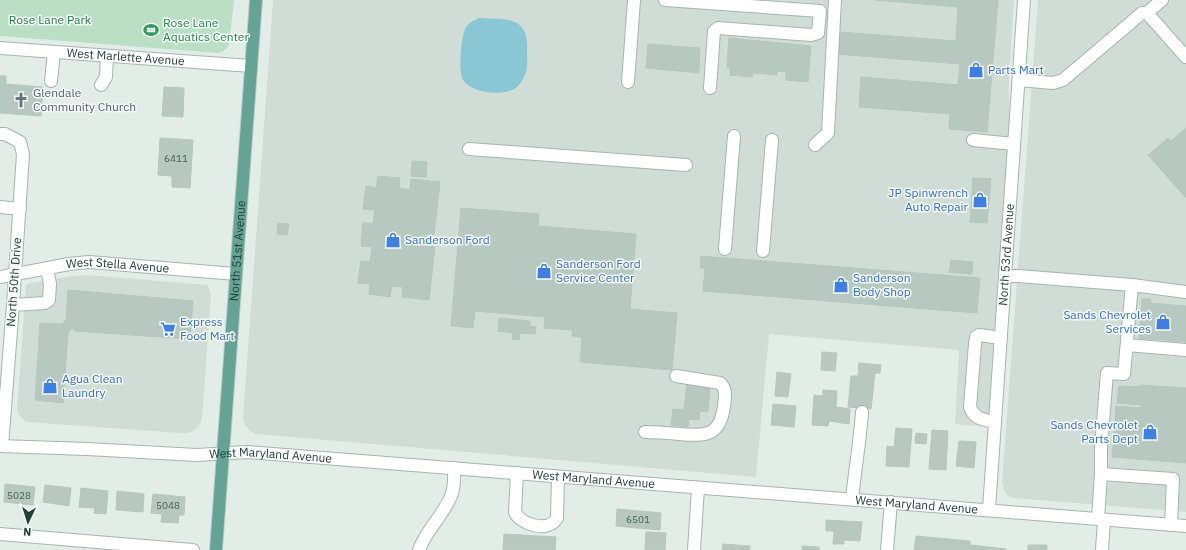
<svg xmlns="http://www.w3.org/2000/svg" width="1186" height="550" viewBox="0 0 1186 550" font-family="'IBM Plex Sans',sans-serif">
	<rect width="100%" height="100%" fill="#e2ede8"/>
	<path fill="#d0ddd7" d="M273,0h741l-5,79v59l-21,289 -33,-3 4,-74 -190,-16 -13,143 -500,-43 -6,-3 -5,-6 -2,-7z
		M1038,0h148v512l-173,-14 -6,-3 -3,-5 -2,-8z
		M88,275l120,10 3,10 -9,124 -3,7 -4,4 -6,3h-10l-152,-11 -5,-3 -3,-4 -2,-6 9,-124 4,-2 43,-7z"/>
	<path fill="#badfc5" d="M0,0h234l-5,46 -7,6 -4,1 -218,-17z"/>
	<path fill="#88c7d3" d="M479,18c27,2 50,-3 48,33 0,7 1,17 -2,24 -3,5 -5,11 -11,14 -12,7 -43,4 -51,-9 -5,-8 -2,-42 2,-51 3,-6 8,-8 14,-11z"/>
	<path fill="#b7c8c1" stroke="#b4c7bf" d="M875,0h123l-11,132 -38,-3 1,-15 -91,-7 2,-30 97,8 2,-21 -123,-10 2,-22 117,9 2,-34z
		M729,38l82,8 -3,36 -22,-2v-8l-9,-1v4l-24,-2 -1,4 -22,-2v-7h-3z
		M648,44l52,4 -1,25 -53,-5z
		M0,76h6v8l37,3 -2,29 -41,-3z
		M164,87l20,1 -1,29 -21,-1z
		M1186,128v70l-38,-43 20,-17 3,3z
		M160,138l33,2 -3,48 -18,-1v-11l-14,-1z
		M412,161l15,1 -1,15 -15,-1z
		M378,176l22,2 -1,10 11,2 1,-11 29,3 -6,53 -9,-1 -1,12 11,1 -6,53 -27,-3 1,-10 -11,-1 -2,11 -21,-3 1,-10 -12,-1 3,-22 9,1 2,-15 -11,-1 2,-23 10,1 2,-14 -12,-1 3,-23 10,2z
		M973,178l18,1 -4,44 -17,-1z
		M461,208l78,6 -1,12 98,8 -6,75 47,4 -5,57 -92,-8 2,-25 -10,-1v-6l-28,-2 1,-11 -70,-6 -2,17 -22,-2z
		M278,223l11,1 -2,11 -10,-1z
		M701,256l279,22 -3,35 -274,-22 2,-23h-5z
		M951,260l22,2 -1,12 -23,-2z
		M68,290l125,11 -3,38 -115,-8 -3,-3 -4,5 -5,70 -28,-3 5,-77 22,1 4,-4z
		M1142,299h9l-1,4 36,3v36l-47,-4z
		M499,318l31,3v5l6,1 -1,7 -15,-1 -1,7 -7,-1 1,-6 -15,-2z
		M822,352l15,1 -2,18 -14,-1z
		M859,363l22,2 -1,8h-5l-4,36 -23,-2 3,-31h7z
		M777,372l14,2 -3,23 -13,-1z
		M687,384l23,2 -2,26 -8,-1 -1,9 -10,-1 -1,8 -17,-2 2,-16 11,1z
		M1140,385l46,3v75l-74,-6 4,-51 25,2v-3l-24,-2 2,-17 21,1z
		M823,390l14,1 -1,16 14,2 -1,15 -20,-3 -1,5 -16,-1 2,-30 9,1z
		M773,404l23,2 -2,21 -23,-2z
		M896,428l16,1 -3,38 -23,-1 1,-20 7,1z
		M932,430l16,1 -2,39 -17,-1z
		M916,433l11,1 -1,10 -11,-1z
		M959,441l17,1 -2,26 -18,-2z
		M5,484l30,3 -2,18 -29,-3z
		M45,485l26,3 -2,18 -26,-4z
		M81,488l27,3 -2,23 -12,-1 1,-5 -16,-1z
		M117,491l27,3 -1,18 -27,-2z
		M153,494l32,3 -1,18h-5l-1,8 -17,-1 1,-8 -11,-1z
		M617,509l44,4 -1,17 -44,-4z
		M826,520l36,2 -2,19 -16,-1v4h-11l1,-13h-8z
		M646,532l20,1 -1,17h-20z
		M504,534l52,3 -1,13h-52z
		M916,536l54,5v4l36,4v1h-92z
		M723,544l27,2v4h-28z
		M1028,545h19v5h-19z
		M802,546l17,1v3h-17z"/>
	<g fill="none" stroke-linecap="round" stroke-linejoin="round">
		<g stroke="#a4b5af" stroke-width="14">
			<g id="minor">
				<path d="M665,0l155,11 -2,22 -7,2 -93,-7 -4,3 -4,57"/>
				<path d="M1147,13l15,-13"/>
				<path id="s1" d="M0,48l251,18"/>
				<path d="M1019,80l34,3 10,-3 79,-67h5l39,44"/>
				<path d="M51,81l3,-29"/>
				<path d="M628,82l6,-82"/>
				<path d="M101,85l5,-8 1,-21"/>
				<path d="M0,134h5l15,8 3,12 -10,151 -11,141"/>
				<path d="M973,140l41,4"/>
				<path d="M815,145l13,-12 7,-133"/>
				<path d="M469,149l217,16"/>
				<path d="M0,207l20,2"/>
				<path d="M725,249l9,-113"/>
				<path d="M763,251l9,-111"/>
				<path d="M1005,276h13l114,9 -8,89 -17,-1 -6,75v26l-3,45"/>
				<path id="s2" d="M0,277l69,-13 20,-2 147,12"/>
				<path d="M1132,285l54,7"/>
				<path d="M13,305l32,-2 4,-3 1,-16 -3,-15"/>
				<path d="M1127,345l59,5"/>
				<path d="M995,422c-11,-2 -21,-3 -25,-15l5,-63 1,-7 3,-2 22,3"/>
				<path d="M645,432c11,0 23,1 34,2 26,2 41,3 45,-28 1,-9 3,-17 -4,-23l-44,-7"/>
				<path id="s3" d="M0,446l87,3 110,6 50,-3 939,74"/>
				<path d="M517,473l-2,39c5,13 34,21 42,6l1,-41"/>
				<path d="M1101,474l72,5 -2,46"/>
				<path d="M852,499c3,-29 8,-58 10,-87"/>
				<path id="s4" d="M989,509l35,-509"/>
				<path d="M0,534l193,16"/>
				<path d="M419,550c7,-20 24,-34 32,-54 4,-8 3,-19 3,-28"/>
				<path d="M694,550l4,-62"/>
				<path d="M887,550l4,-48"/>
				<path d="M1102,550l2,-30"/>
			</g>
		</g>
		<g stroke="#c1c9c7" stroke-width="14">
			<g id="major">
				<path id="s5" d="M216,550l40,-550"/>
			</g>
		</g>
		<use href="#minor" stroke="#fff" stroke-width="12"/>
		<use href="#major" stroke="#65a495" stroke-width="12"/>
	</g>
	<defs>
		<g id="stadium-bare" transform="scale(1.2)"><path d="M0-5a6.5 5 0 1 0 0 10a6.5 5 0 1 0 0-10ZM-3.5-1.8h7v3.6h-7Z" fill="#2e9e5b" stroke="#f3f9f6" stroke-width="2.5" paint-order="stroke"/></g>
		<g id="shop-bare" transform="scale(1.2)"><path d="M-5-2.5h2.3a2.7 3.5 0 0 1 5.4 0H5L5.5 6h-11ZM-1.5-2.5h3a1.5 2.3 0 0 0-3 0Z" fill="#3f7fe0" stroke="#f3f9f6" stroke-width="2.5" paint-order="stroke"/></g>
		<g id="church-bare" transform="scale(1.2)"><path d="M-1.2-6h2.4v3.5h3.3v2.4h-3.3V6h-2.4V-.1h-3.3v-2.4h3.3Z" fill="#6b7280" stroke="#f3f9f6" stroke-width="2.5" paint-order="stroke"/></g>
		<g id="supermarket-bare" transform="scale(1.2)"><path d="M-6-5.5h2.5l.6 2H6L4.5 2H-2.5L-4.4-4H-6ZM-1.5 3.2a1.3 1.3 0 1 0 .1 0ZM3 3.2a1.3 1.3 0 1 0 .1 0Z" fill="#3f7fe0" stroke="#f3f9f6" stroke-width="2.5" paint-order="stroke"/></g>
	</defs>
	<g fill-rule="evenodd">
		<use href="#stadium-bare" x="151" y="30"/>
		<use href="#shop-bare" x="976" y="70"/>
		<use href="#church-bare" x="21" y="100"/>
		<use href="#shop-bare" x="980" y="200"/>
		<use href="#shop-bare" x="393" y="240"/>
		<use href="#shop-bare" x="544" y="271"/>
		<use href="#shop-bare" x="841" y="285"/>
		<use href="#shop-bare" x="1163" y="322"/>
		<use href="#supermarket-bare" x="168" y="329"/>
		<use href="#shop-bare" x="50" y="386"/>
		<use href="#shop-bare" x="1150" y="432"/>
	</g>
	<g text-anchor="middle" stroke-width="3" stroke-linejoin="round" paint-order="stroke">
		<g font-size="10" fill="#46605a">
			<text x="176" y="162">6411</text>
			<text x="19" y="499">5028</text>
			<text x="168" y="509">5048</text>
			<text x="638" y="523">6501</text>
		</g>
		<g font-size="12" fill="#2a7749" stroke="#f3f9f6">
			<text x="50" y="24">Rose Lane Park</text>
		</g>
		<g font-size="12" fill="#27864d" stroke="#f3f9f6" text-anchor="start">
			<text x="163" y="27">Rose Lane<tspan x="163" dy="14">Aquatics Center</tspan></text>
		</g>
		<g font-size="12" fill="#213e37" stroke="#f3f9f6">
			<text dy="4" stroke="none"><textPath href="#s1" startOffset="126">West Marlette Avenue</textPath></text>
			<text dy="4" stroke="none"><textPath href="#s5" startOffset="300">North 51st Avenue</textPath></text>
			<text dy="4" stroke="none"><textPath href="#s4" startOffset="255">North 53rd Avenue</textPath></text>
			<text dy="4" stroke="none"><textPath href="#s2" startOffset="119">West Stella Avenue</textPath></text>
			<text transform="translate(14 282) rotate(-86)" y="4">North 50th Drive</text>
			<text dy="4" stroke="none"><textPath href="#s3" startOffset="271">West Maryland Avenue</textPath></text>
			<text dy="4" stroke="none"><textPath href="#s3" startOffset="595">West Maryland Avenue</textPath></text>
			<text dy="4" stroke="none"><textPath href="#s3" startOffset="919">West Maryland Avenue</textPath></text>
		</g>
		<g font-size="12" fill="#366cbe" stroke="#f3f9f6" text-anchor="start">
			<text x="988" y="74">Parts Mart</text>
			<text x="968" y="197" text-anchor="end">JP Spinwrench<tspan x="968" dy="14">Auto Repair</tspan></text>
			<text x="405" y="244">Sanderson Ford</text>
			<text x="556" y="268">Sanderson Ford<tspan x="556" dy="14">Service Center</tspan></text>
			<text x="853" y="282">Sanderson<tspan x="853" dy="14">Body Shop</tspan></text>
			<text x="1151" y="319" text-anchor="end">Sands Chevrolet<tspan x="1151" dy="14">Services</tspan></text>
			<text x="180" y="326">Express<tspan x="180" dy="14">Food Mart</tspan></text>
			<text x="62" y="383">Agua Clean<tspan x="62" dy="14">Laundry</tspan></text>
			<text x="1138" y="429" text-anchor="end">Sands Chevrolet<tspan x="1138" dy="14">Parts Dept</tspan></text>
		</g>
		<g font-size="12" fill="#5b616d" stroke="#f3f9f6" text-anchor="start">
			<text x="33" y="97">Glendale<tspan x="33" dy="14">Community Church</tspan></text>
		</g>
	</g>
	<g transform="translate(28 522) rotate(184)" stroke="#f3f9f6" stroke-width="3" paint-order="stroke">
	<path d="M0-3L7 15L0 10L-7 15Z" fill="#213e37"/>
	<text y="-6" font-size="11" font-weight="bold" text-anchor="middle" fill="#213e37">N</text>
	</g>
</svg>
